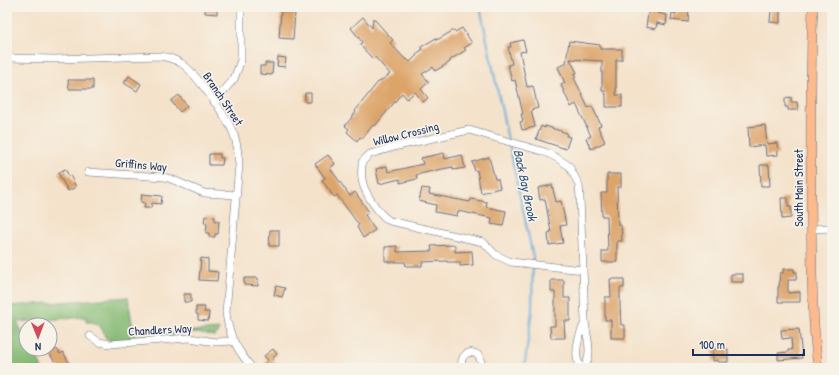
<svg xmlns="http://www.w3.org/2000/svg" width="839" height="375" viewBox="0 0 839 375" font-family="'Patrick Hand',sans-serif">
	<rect width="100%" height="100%" fill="#f7f3e8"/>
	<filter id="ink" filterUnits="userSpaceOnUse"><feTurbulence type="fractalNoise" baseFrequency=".025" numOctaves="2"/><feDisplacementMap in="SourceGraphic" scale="8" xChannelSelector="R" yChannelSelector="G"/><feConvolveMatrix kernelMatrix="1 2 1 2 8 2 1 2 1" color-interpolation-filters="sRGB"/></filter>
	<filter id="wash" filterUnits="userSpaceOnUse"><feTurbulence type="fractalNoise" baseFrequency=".012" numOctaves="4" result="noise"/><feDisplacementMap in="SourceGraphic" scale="16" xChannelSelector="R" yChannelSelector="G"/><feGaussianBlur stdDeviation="0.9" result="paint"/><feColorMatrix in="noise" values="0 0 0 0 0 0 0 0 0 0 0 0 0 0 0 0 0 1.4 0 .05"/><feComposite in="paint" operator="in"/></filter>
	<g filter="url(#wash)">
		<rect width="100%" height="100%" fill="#f4e2cb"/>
		<path fill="#87bb76" stroke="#51756a" d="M128,297l6,39 85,-7 -1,4 -4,3 -17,-3 -86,8 -6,-4c-3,-10 -7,-16 -19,-15v-5l-69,5 9,17v10h6l10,19h-35v-65l1,3z"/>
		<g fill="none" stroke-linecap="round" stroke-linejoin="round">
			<path stroke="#62aad9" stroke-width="2" d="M480,7l28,133
				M509,144l24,113 -1,54 -7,51 -2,6"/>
		</g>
		<g id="blocks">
			<path fill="#dda46b" d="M205,7h12v7l-12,-1z
				M649,7h9l-1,6 10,2 -1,10 -9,-2 -1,6 -10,-2z
				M677,7h12l-1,15 -17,-2 1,-7 4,1z
				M771,10h9v13l-10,-1z
				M281,11l14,2 -2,26 -14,-1z
				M363,17l9,11 1,-10 20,22 -3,3 16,17 1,-1 3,3 7,-7 -1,-1 6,-4 -1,-3 15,-9 1,2 17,-10 1,2 7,-4 10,15 -8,5 2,2 -16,10v2l-15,9 -2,-4 -11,7 7,8 -8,7 7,9 -5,4 -8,-10 -8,7 -5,-6 -27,33 -2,-1 -11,14 -2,-2 -3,4 -10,-9 2,-3 -4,-3 11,-14 -1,-1 23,-29h1l11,-8 -16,-18 -2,2 -12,-13 2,-3 -11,-14z
				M523,40l3,11 -6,1 7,35 6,-1 5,22 -7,2 4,17 -13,3 -2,-8 3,-1 -2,-7h2l-8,-34 -3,1 -4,-16 4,-1 -4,-17h3l-1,-4z
				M569,41l31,4v4h22v11h-6v35h6v12h-16v-13h-1v-3h-3v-30l-32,-2 7,14 -3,1 2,3 -2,1 4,8 10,22 4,-2 9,19 -3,2 7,15 -14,7 -5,-11 5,-2 -15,-32 -5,3 -10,-22 4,-2 -7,-16 8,-4z
				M278,57l8,1 -1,9 -8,-1z
				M265,63h8l-1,12 -12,-1v-8h5z
				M129,76l12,8 -4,7 -13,-8z
				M68,80h25v9h-24z
				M305,93h6v9h-6z
				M179,95l8,11 -7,6 -9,-11z
				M791,97v5h6l1,8h-10v-3h-3v-9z
				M765,125l2,19 10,-1 1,12 -12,1 -1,-11 -16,2 -1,-20z
				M541,126l4,2v-2l22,7 -1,3 4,1 -4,12 -30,-10z
				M444,153l1,6 17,-4 3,13 -12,2v-3l-21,4 -16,4 1,4 -17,4v-4l-21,5 -3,-15 11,-3 1,6 35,-8 -2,-6z
				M209,154h11v4h3l-1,7h-13z
				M328,155l7,9 -5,4 20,28 5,-4 14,20 -4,3 10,15 -12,8 -6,-11 2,-2 -22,-30 -3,2 -12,-17 3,-2 -10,-14z
				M489,157l6,22h3l2,9 -19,5 -4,-23 -2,1 -3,-9z
				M760,165h9l1,21h-9z
				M65,169l4,7 1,-1 6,12 -8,4 -10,-18z
				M607,174h14v13h-4l1,38h3l1,16h-5v21h-15v-11h6l-1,-35h-5l-1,-23h6z
				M552,185l4,17 5,-1 5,24 -6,1 3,17 -14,2 -1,-12 3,-1 -6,-33 -5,1 -2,-12z
				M422,188l8,1 -1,5 41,8 1,-3 16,3 -1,5 20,4 -3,15 -12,-2 1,-6 -34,-7 -1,5 -22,-4 1,-7 -17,-4z
				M142,194l20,2 -1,8 -9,-1 -1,5h-7l1,-5 -4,-1z
				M781,198h7v9h3v11l-9,1z
				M205,216l10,1v4h4l-1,13h-3v3h-6v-4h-3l1,-10h-3z
				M270,230h9v16h-10z
				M455,245v7l17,-1 1,14 -13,1v-4h-13v-1l-25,1v4h-16l-1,-4h-17v-1h-3v-14l12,-1v6l35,-1 -1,-5z
				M201,258l7,1v12l10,1 -1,9 -18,-1z
				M783,269h11v3h3l-1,8h-8v13l12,-1v10h-22v-15h1l1,-14h3z
				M731,274h12v8h-12z
				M244,278h14v8l-14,-1z
				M610,279h14v9h-4v17l1,20h4v13h-14v-18h-6v-23h6z
				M551,280h13v18h6v23h-6l1,17h-14l-1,-12h5v-34h-4z
				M276,286l9,2 -3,9 -8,-2z
				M184,294h7v8h-7z
				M196,307h9l-1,5h5l-1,9 -10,-1v-6h-2z
				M799,329l3,29 -24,2v-7l10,-1v-2h4l-1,-12 -9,1 -1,-9z
				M57,349l3,5 3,-2 9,16h-13l-10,-15z
				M273,349l4,5 -5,5 4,4 -5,5h-4l-3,-4 4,-4 -4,-4z
				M713,349h15v13h-10v-2l-5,1z"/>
		</g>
	</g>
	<g filter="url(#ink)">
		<use href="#blocks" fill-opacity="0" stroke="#676e84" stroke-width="1"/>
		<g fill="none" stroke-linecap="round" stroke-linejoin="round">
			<g stroke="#676e84" stroke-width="8">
				<path id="minor" d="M7,58l48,1 105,-3c7,1 14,3 21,7 14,9 47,55 53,72 4,10 4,20 5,30l-13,147c2,23 12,39 26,56
					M214,102l20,-23 7,-19v-53
					M88,172l76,5 7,2 33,14 33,2
					M812,229l20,-1
					M583,270l-3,-72 -1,-13 -10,-19 -12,-8 -12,-6 -76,-22 -71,16 -28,8 -8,8c0,6 -1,12 0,17 1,12 17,36 28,42l93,21 13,13 15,7 72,8c1,17 1,34 2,50 1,17 9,32 -1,48
					M90,336l9,6 11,2 79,-6 27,4 17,-1
					M463,368c-5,-11 6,-21 16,-12l4,12
					M581,368c-9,-13 -2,-33 4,-46"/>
			</g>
			<g stroke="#676e84" stroke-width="10">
				<path id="major" d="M813,7c-3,64 -2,128 -2,191 1,57 0,114 7,170"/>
			</g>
			<use href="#minor" stroke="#fff" stroke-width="7"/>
			<use href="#major" stroke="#fcba8d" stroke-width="9"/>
		</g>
	</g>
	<g text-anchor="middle" stroke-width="3.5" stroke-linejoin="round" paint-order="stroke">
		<g font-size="12" fill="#1b2f5e" stroke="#f7f3e8">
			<text transform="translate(223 99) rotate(56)" y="4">Branch Street</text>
			<text transform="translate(406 134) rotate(-14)" y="4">Willow Crossing</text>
			<text transform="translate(141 165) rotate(5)" y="4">Griffins Way</text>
			<text transform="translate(799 188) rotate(-90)" y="4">South Main Street</text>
			<text transform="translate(160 330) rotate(-3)" y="4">Chandlers Way</text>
		</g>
		<g font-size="13" font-style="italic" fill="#305483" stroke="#f7f3e8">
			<text transform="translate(526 185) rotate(78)" y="5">Back Bay Brook</text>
		</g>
	</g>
	<rect width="839" height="375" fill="none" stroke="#f7f3e8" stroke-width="24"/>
	<g transform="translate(38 337) rotate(179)"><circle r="19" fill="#f7f3e8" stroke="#9fa5b1"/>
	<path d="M0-3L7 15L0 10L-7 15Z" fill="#d1495b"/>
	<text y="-6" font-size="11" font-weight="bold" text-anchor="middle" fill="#1b2f5e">N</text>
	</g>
	<path d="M693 349v6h111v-6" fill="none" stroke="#1b2f5e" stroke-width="2"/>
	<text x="699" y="349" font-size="12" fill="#1b2f5e" stroke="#f7f3e8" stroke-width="3" paint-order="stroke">100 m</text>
</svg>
